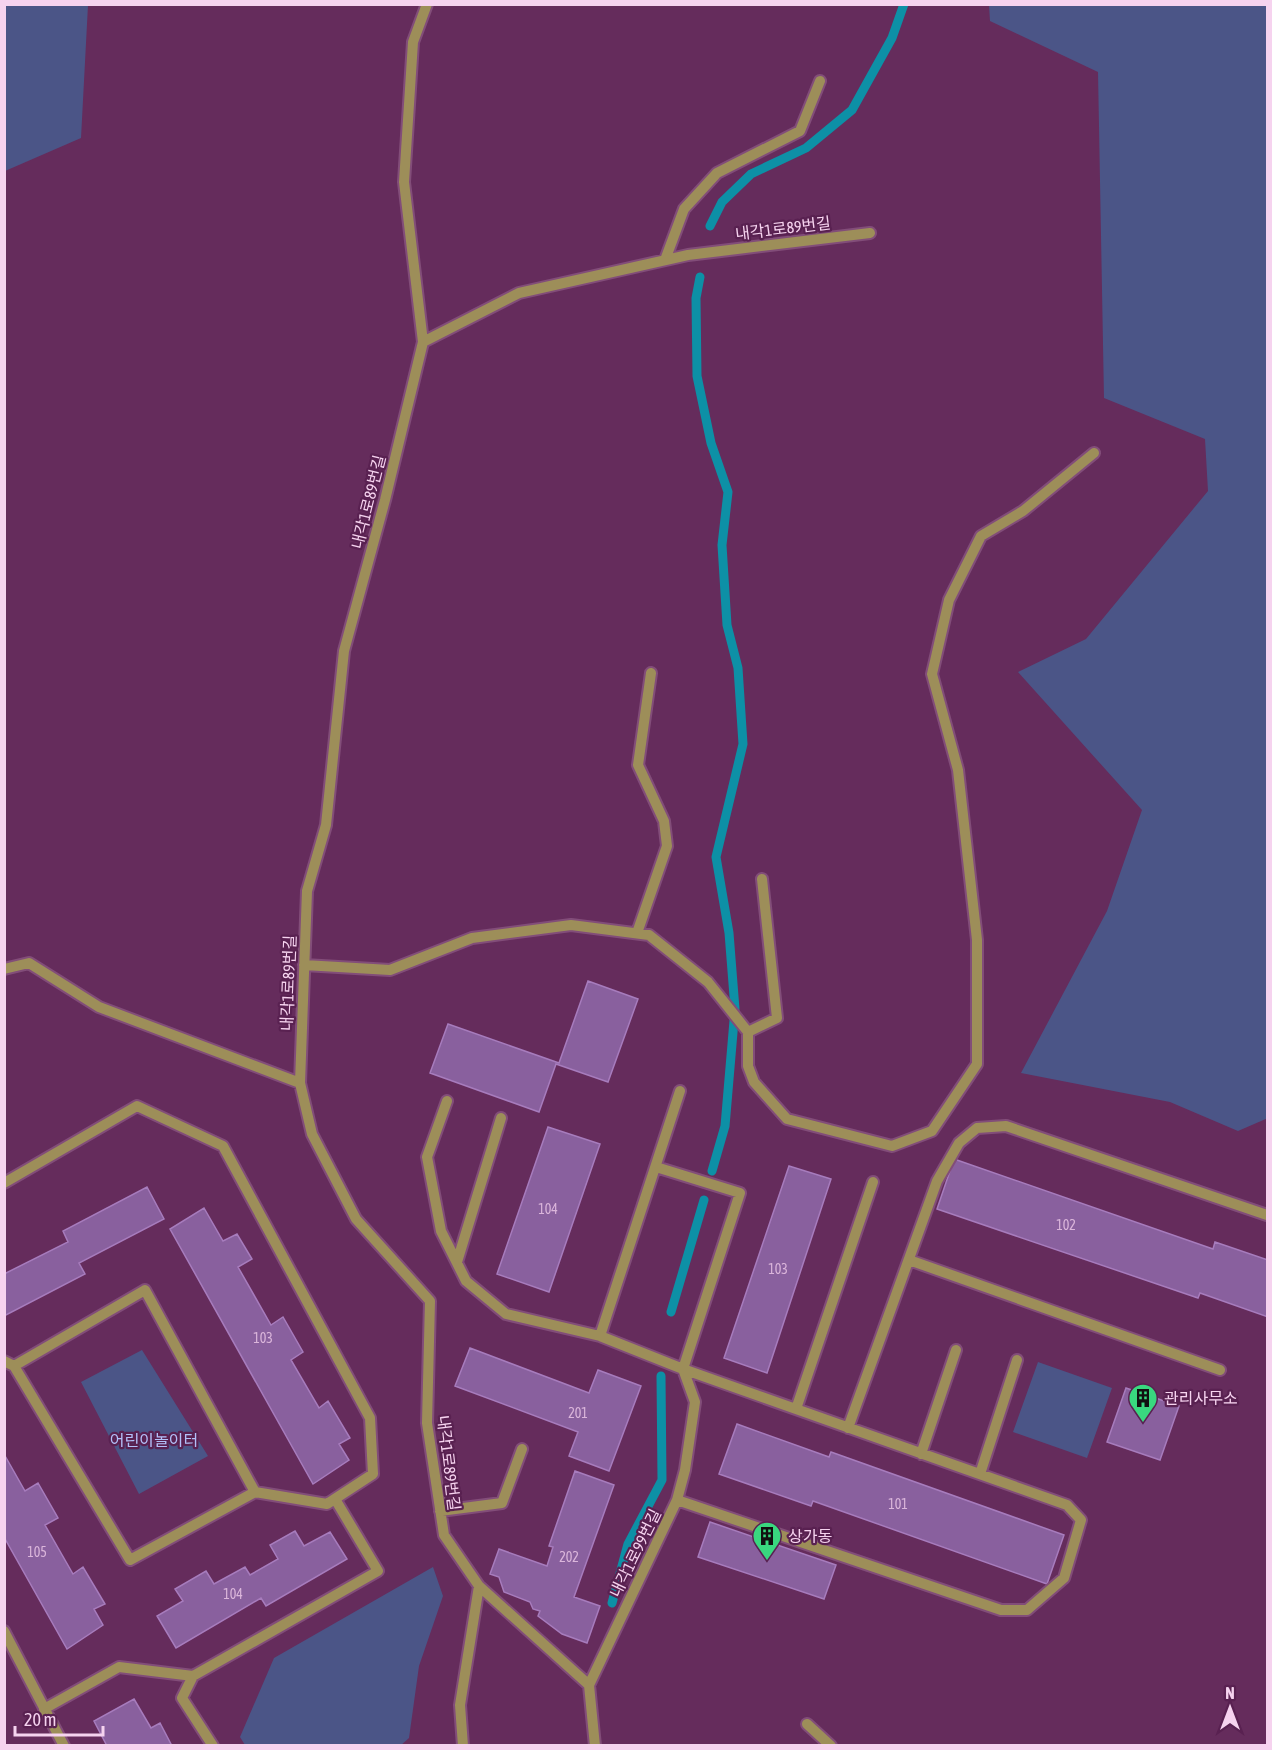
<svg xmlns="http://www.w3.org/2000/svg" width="1272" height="1750" viewBox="0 0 1272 1750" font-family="'Asap Condensed','Noto Sans KR',sans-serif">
	<rect width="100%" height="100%" fill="#652c5c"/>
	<path fill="#4b5587" d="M88,5l-7,133 -76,33v-165z
		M989,5h278l1,1113 -30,13 -68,-29 -149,-29 86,-162 35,-101 -124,-138 68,-33 122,-148 -3,-52 -101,-41 -6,-326 -108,-51z
		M142,1350l66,106 -69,38 -58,-112z
		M1038,1362l74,26 -25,70 -74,-26z
		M433,1567l10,29 -24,70 -10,72 -9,8 -155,-1 -5,-8 34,-79z"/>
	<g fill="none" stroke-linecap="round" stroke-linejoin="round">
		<path stroke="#0d90a6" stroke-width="9" d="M710,226l12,-24 29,-28 55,-26 46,-38 40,-72 12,-34
			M700,277l-4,21 1,78 14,67 17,49 -6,53 5,80 11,43 5,76 -27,113 13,76 6,76 -10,117 -13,45
			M671,1312l33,-112
			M612,1603l16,-59 34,-64 -1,-104"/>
	</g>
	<path fill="#89609e" stroke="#a77cbd" stroke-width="1.5" d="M588,981l50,18 -30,83 -52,-18 -17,48 -109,-39 18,-49 111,39z
		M548,1127l52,17 -51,148 -52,-18z
		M954,1159l259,90 2,-7 53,18v57l-68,-24 -2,5 -261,-89z
		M789,1166l42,13 -64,194 -43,-15z
		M147,1187l17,32 -85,44 6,11 -81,42v-42l64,-32 -5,-11z
		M204,1208l19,33 14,-7 15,25 -14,8 33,58 12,-8 20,35 -12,8 28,48 9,-7 22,37 -11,6 10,16 -36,24 -143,-255z
		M470,1348l119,45 9,-23 43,16 -32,85 -40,-15 9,-24 -123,-46z
		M1126,1388l53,18 -19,54 -53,-18z
		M737,1424l92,33 2,-5 233,83 -17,49 -234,-83 -2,5 -92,-32z
		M4,1454l21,37 13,-8 20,35 -13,7 28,49 10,-7 22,37 -11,5 9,16 -36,24 -63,-112z
		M575,1471l39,14 -40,112 26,9 -13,37 -25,-9 -24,-18 2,-5 -7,-2 -3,-7 -26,-10 -5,-15 -9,-3 9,-25 48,17 6,-19 -4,-1z
		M710,1522l126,43 -12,34 -126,-42z
		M295,1531l9,15 26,-14 17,27 -81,47 -5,-8 -85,50 -19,-32 26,-15 -8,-12 31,-18 8,13 31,-17 5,8 28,-16 -8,-14z
		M134,1699l17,29 9,-5 12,23h-65l-13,-25z"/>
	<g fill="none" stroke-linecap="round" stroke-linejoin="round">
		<g stroke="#824d79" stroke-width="14">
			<path id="minor" d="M427,4l-14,38 -9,140 19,160 -38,158 -41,151 -18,174 -19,66 -7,192 12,51 44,85 74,82 -3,122 17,112 35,51 110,99
				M665,260l19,-51 33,-36 83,-42 20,-50
				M423,342l96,-49 169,-38 182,-22
				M637,933l30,-87 -3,-25 -26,-56 13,-92
				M304,965l86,5 82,-32 99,-13 78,10 59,47 40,50v34l6,16 33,37 105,27 40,-15 45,-67v-124l-19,-170 -26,-96 17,-74 32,-64 42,-25 71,-58
				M4,969l25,-6 70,44 201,76
				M748,1032l29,-14 -15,-139
				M447,1101l-20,56 14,74 25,50 40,33 94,22
				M4,1183l133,-77 86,40 147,272 3,56 -46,30 -72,-12 -110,-202 -131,76 -10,-5
				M909,1260l311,110
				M457,1262l44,-144
				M14,1366l116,194 125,-68
				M796,1409l77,-227
				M848,1428l89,-247 22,-38 18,-15 29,-2 261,89
				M921,1454l35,-104
				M980,1474l37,-114
				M677,1500l324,110h26l37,-32 17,-58 -14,-15 -384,-136 -83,-33 80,-245
				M440,1511l62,-8 20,-54
				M4,1631l60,115
				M193,1676l-11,22 31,48
				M44,1709l75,-42 74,9 185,-105 -43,-72
				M807,1724l24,22
				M463,1746l-3,-41 19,-119
				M595,1746l-6,-61 88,-185 8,-30 10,-68 -12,-33 57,-176 -84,-26"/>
		</g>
		<use href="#minor" stroke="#9d8e59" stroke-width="10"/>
	</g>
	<defs>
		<g id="building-pin" transform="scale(1.5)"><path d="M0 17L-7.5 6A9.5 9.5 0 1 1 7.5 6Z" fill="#39d87f" stroke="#592151"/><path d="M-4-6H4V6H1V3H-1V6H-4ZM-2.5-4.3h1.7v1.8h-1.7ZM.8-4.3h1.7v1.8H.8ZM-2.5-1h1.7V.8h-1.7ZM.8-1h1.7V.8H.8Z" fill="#111"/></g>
	</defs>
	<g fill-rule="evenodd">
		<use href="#building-pin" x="1143" y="1398"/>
		<use href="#building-pin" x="767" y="1536"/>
	</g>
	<g text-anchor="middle" stroke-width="4.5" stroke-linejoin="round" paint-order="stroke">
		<g font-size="14" fill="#dbb6db">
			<text x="548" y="1214">104</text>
			<text x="1066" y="1230">102</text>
			<text x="778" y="1274">103</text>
			<text x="263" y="1343">103</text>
			<text x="578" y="1418">201</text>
			<text x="898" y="1509">101</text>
			<text x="37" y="1557">105</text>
			<text x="569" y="1562">202</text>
			<text x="233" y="1599">104</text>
		</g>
		<g font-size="16" fill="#f6d3ef" stroke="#592151">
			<text transform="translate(783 228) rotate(-7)" y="6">내각1로89번길</text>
			<text transform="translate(368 502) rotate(-76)" y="6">내각1로89번길</text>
			<text transform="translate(288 983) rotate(-88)" y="6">내각1로89번길</text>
			<text transform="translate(449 1463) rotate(83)" y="6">내각1로89번길</text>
			<text transform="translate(635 1553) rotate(-64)" y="6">내각1로99번길</text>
		</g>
		<g font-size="16" fill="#f6d3ef" stroke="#592151" text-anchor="start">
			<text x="1164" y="1404">관리사무소</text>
			<text x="788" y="1542">상가동</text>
		</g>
		<g font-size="16" fill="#b2c0f8" stroke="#592151">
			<text x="154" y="1446">어린이놀이터</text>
		</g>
	</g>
	<rect width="1272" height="1750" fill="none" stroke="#f6d3ef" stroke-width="12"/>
	<g transform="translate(1230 1708)" stroke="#592151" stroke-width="4.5" paint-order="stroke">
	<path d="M0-4.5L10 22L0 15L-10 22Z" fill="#f6d3ef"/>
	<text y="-9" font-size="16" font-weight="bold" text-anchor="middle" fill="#f6d3ef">N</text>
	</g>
	<path d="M15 1726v9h88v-9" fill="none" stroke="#f6d3ef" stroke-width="3"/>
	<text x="24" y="1726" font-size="18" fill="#f6d3ef" stroke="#592151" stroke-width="4.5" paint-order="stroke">20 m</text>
</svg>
